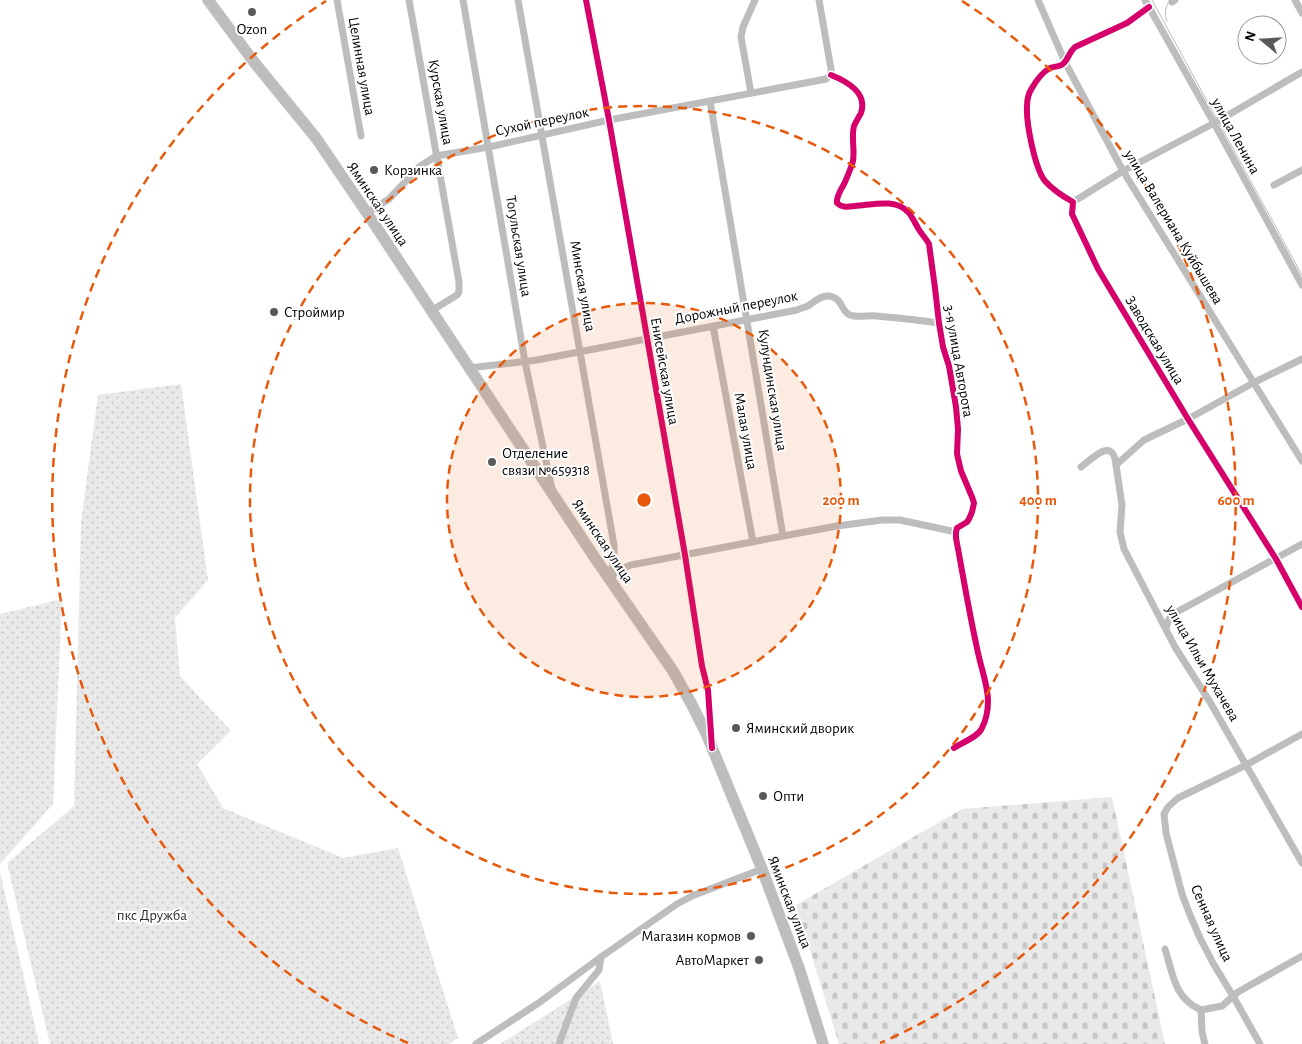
<svg xmlns="http://www.w3.org/2000/svg" width="1302" height="1044" viewBox="0 0 1302 1044" font-family="'Alegreya Sans',sans-serif">
<style>
.cemetery{fill:url(#cemetery-stones)}
.garden{fill:url(#garden-dots)}
.lines{fill:none;stroke-linecap:round;stroke-linejoin:round}
.primary-casing{stroke:#dbdbdb;stroke-width:12}
.street{stroke:#bdbdbd;stroke-width:7}
.primary{stroke:#bdbdbd;stroke-width:11}
.tram{stroke:#bdbdbd;stroke-width:1}
.cycleway-casing{stroke:#fff;stroke-width:9}
.cycleway{stroke:#d6006c;stroke-width:6}
.ring{fill:none;stroke:#e8590c;stroke-width:2.5;stroke-dasharray:9 6}
.poi-dot{fill:#595959;stroke:#fff;stroke-width:2}
.labels{text-anchor:middle;stroke-width:4;stroke-linejoin:round;paint-order:stroke}
.poi-label{font-size:15px;fill:#000;stroke:#fff;text-anchor:start}
.street-label{font-size:15px;fill:#000;stroke:#fff}
.park-label{font-size:15px;fill:#2e2e2e;stroke:#fff}
.centre{fill:#e8590c;stroke:#fff;stroke-width:2.5}
.ring-label{font-size:15px;text-anchor:middle;font-weight:bold;fill:#e8590c;stroke:#fff;stroke-width:4;stroke-linejoin:round;paint-order:stroke}
</style>
<defs>
<pattern id="cemetery-stones" width="16" height="16" patternUnits="userSpaceOnUse" patternTransform="scale(1.25)"><rect width="16" height="16" fill="#e9e9e9"/><path d="M2 7V4a2 2 0 0 1 4 0v3zM10 15v-3a2 2 0 0 1 4 0v3z" fill="#c6c6c6"/></pattern>
<pattern id="garden-dots" width="8" height="8" patternUnits="userSpaceOnUse" patternTransform="scale(1.25)"><rect width="8" height="8" fill="#e9e9e9"/><path d="M2 2h.1M6 6h.1" fill="none" stroke="#c6c6c6" stroke-width="1.8" stroke-linecap="round"/></pattern>
</defs>
<rect width="100%" height="100%" fill="#fff"/>
<path class="cemetery" d="M1112,797L1165,1044H839L796,905L962,809Z"/>
<g class="garden">
<path d="M181,384L208,580L175,618L180,676L231,731L197,764L223,808L343,858L398,848L458,1038L449,1044H50L7,863L74,806L81,522L98,395Z"/>
<path d="M62,599L53,804L0,864V614Z"/>
<path d="M0,872L39,1044H0Z"/>
<path d="M600,981L613,1044H500Z"/>
</g>
<g class="lines">
<g class="primary-casing">
<path id="primary" d="M208,0L254,62L316,138L367,213L595,558L673,671L692,705L706,733L762,869L799,968L823,1044"/>
</g>
<g class="street">
<path d="M337,0L361,136"/>
<path d="M409,0L459,282V292L457,295L431,311"/>
<path d="M463,0L525,362L552,489"/>
<path d="M518,0L614,545V560L609,578"/>
<path d="M586,0L609,120L685,555L702,666L708,690L711,739"/>
<path d="M819,0L831,69V75"/>
<path d="M1038,0L1065,62L1123,171L1302,461"/>
<path d="M1145,0L1214,123L1302,285"/>
<path d="M1295,0L1302,13"/>
<path d="M1172,2L1175,0"/>
<path d="M1149,7L1127,23L1075,47C1069,52 1069,58 1064,63C1061,67 1055,66 1050,68C1043,72 1036,81 1032,88C1028,94 1027,100 1027,106C1026,123 1035,169 1045,181C1052,189 1064,197 1073,202L1072,214L1098,269L1188,419L1276,559L1302,607"/>
<path d="M831,75C846,81 868,92 861,113C859,117 856,121 854,126C851,137 855,149 853,161C851,168 848,175 845,182C842,189 836,195 837,203C842,208 848,207 855,206C872,205 895,198 908,212C912,216 915,223 918,228C921,234 926,238 929,244L935,288L939,323L943,347L949,366L956,407L958,429L957,454L961,471L972,497L974,503L972,512L969,519L967,522L957,528L956,532V538C963,575 969,612 977,648C980,665 988,685 988,701C988,710 986,720 982,728C978,737 963,742 954,748"/>
<path d="M751,93L741,37L743,27L755,0"/>
<path d="M710,101L783,536"/>
<path d="M1274,185L1302,170"/>
<path d="M1073,202L1123,171L1218,121L1302,72"/>
<path d="M367,213L389,199L419,167L436,156L489,147L609,120L826,79L831,75"/>
<path d="M713,326L753,542"/>
<path d="M469,368L537,360L797,310C801,308 805,307 808,306C814,302 821,295 829,296C843,298 841,312 850,315C858,318 869,315 877,316C898,318 918,320 939,323"/>
<path d="M1116,465L1122,505L1120,532L1124,549L1175,647L1210,702L1302,863"/>
<path d="M1081,467C1093,458 1113,436 1116,465L1144,440L1188,419L1253,383L1302,359"/>
<path d="M609,578L620,569L631,565L783,536L837,526L882,520H900L956,532"/>
<path d="M1166,628L1169,619L1175,613L1302,544"/>
<path d="M1165,949C1173,974 1174,998 1201,1010L1202,1032L1205,1044"/>
<path d="M1201,1010L1222,1006L1238,992L1302,956"/>
<path d="M476,1044L540,1002L601,957L677,904L692,896L762,869"/>
<path d="M559,1044L576,998L599,970L601,957"/>
<path d="M1260,1044L1233,996L1213,963L1200,938L1190,915L1182,894L1166,833L1164,814L1168,807L1178,798L1246,765L1302,734"/>
</g>
<use href="#primary" class="primary"/>
<g class="tram">
<path d="M1152,0L1302,275"/>
<path d="M1167,21C1164,13 1165,7 1170,0"/>
</g>
<g class="cycleway-casing">
<g id="cycleway">
<path d="M586,0L609,120L685,555L702,666L708,690L712,748"/>
<path d="M1149,7L1127,23L1075,47C1069,52 1069,58 1064,63C1061,67 1055,66 1050,68C1043,72 1036,81 1032,88C1028,94 1027,100 1027,106C1026,123 1035,169 1045,181C1052,189 1064,197 1073,202L1072,214L1098,269L1188,419L1276,559L1302,607"/>
<path d="M831,75C846,81 868,92 861,113C859,117 856,121 854,126C851,137 855,149 853,161C851,168 848,175 845,182C842,189 836,195 837,203C842,208 848,207 855,206C872,205 895,198 908,212C912,216 915,223 918,228C921,234 926,238 929,244L935,288L939,323L943,347L949,366L956,407L958,429L957,454L961,471L972,497L974,503L972,512L969,519L967,522L957,528L956,532V538C963,575 969,612 977,648C980,665 988,685 988,701C988,710 986,720 982,728C978,737 963,742 954,748"/>
</g>
</g>
<use href="#cycleway" class="cycleway"/>
</g>
<circle cx="644" cy="500" r="197" fill="#e8590c" fill-opacity=".12"/>
<g class="ring">
<circle cx="644" cy="500" r="197"/>
<circle cx="644" cy="500" r="394"/>
<path d="M408 1043A592 592 0 0 1 326 1M962 1A592 592 0 0 1 880 1043"/>
</g>
<g class="poi-dot">
<circle cx="252" cy="12" r="5"/>
<circle cx="374" cy="170" r="5"/>
<circle cx="274" cy="312" r="5"/>
<circle cx="492" cy="462" r="5"/>
<circle cx="736" cy="728" r="5"/>
<circle cx="763" cy="796" r="5"/>
<circle cx="751" cy="936" r="5"/>
<circle cx="759" cy="960" r="5"/>
</g>
<g class="labels">
<g class="poi-label">
<text x="252" y="34" text-anchor="middle">Ozon</text>
<text x="384" y="175">Корзинка</text>
<text x="284" y="317">Строймир</text>
<text x="502" y="458">Отделение<tspan x="502" dy="17">связи №659318</tspan></text>
<text x="746" y="733">Яминский дворик</text>
<text x="773" y="801">Опти</text>
<text x="741" y="941" text-anchor="end">Магазин кормов</text>
<text x="749" y="965" text-anchor="end">АвтоМаркет</text>
</g>
<g class="street-label">
<text transform="translate(362 66) rotate(80)" y="5">Целинная улица</text>
<text transform="translate(441 102) rotate(80)" y="5">Курская улица</text>
<text transform="translate(542 121) rotate(-12)" y="5">Сухой переулок</text>
<text transform="translate(1236 136) rotate(61)" y="5">улица Ленина</text>
<text transform="translate(378 204) rotate(56)" y="5">Яминская улица</text>
<text transform="translate(1174 227) rotate(59)" y="5">улица Валериана Куйбышева</text>
<text transform="translate(519 246) rotate(81)" y="5">Тогульская улица</text>
<text transform="translate(583 286) rotate(80)" y="5">Минская улица</text>
<text transform="translate(736 307) rotate(-11)" y="5">Дорожный переулок</text>
<text transform="translate(1155 340) rotate(59)" y="5">Заводская улица</text>
<text transform="translate(959 361) rotate(80)" y="5">3-я улица Авторота</text>
<text transform="translate(665 371) rotate(80)" y="5">Енисейская улица</text>
<text transform="translate(773 390) rotate(81)" y="5">Кулундинская улица</text>
<text transform="translate(746 431) rotate(80)" y="5">Малая улица</text>
<text transform="translate(603 541) rotate(56)" y="5">Яминская улица</text>
<text transform="translate(1203 663) rotate(60)" y="5">улица Ильи Мухачева</text>
<text transform="translate(790 902) rotate(69)" y="5">Яминская улица</text>
<text transform="translate(1212 923) rotate(66)" y="5">Сенная улица</text>
</g>
<g class="park-label">
<text x="152" y="920">пкс Дружба</text>
</g>
</g>
<circle cx="644" cy="500" r="8" class="centre"/>
<g class="ring-label">
<text x="841" y="505">200 m</text>
<text x="1038" y="505">400 m</text>
<text x="1236" y="505">600 m</text>
</g>
<g transform="translate(1262 40) rotate(288)"><circle r="24" fill="#ffffff" stroke="#999999"/>
<path d="M0-4L9 19L0 12L-9 19Z" fill="#595959"/>
<text y="-8" font-size="14" font-weight="bold" text-anchor="middle" fill="#000000">N</text>
</g>
</svg>
